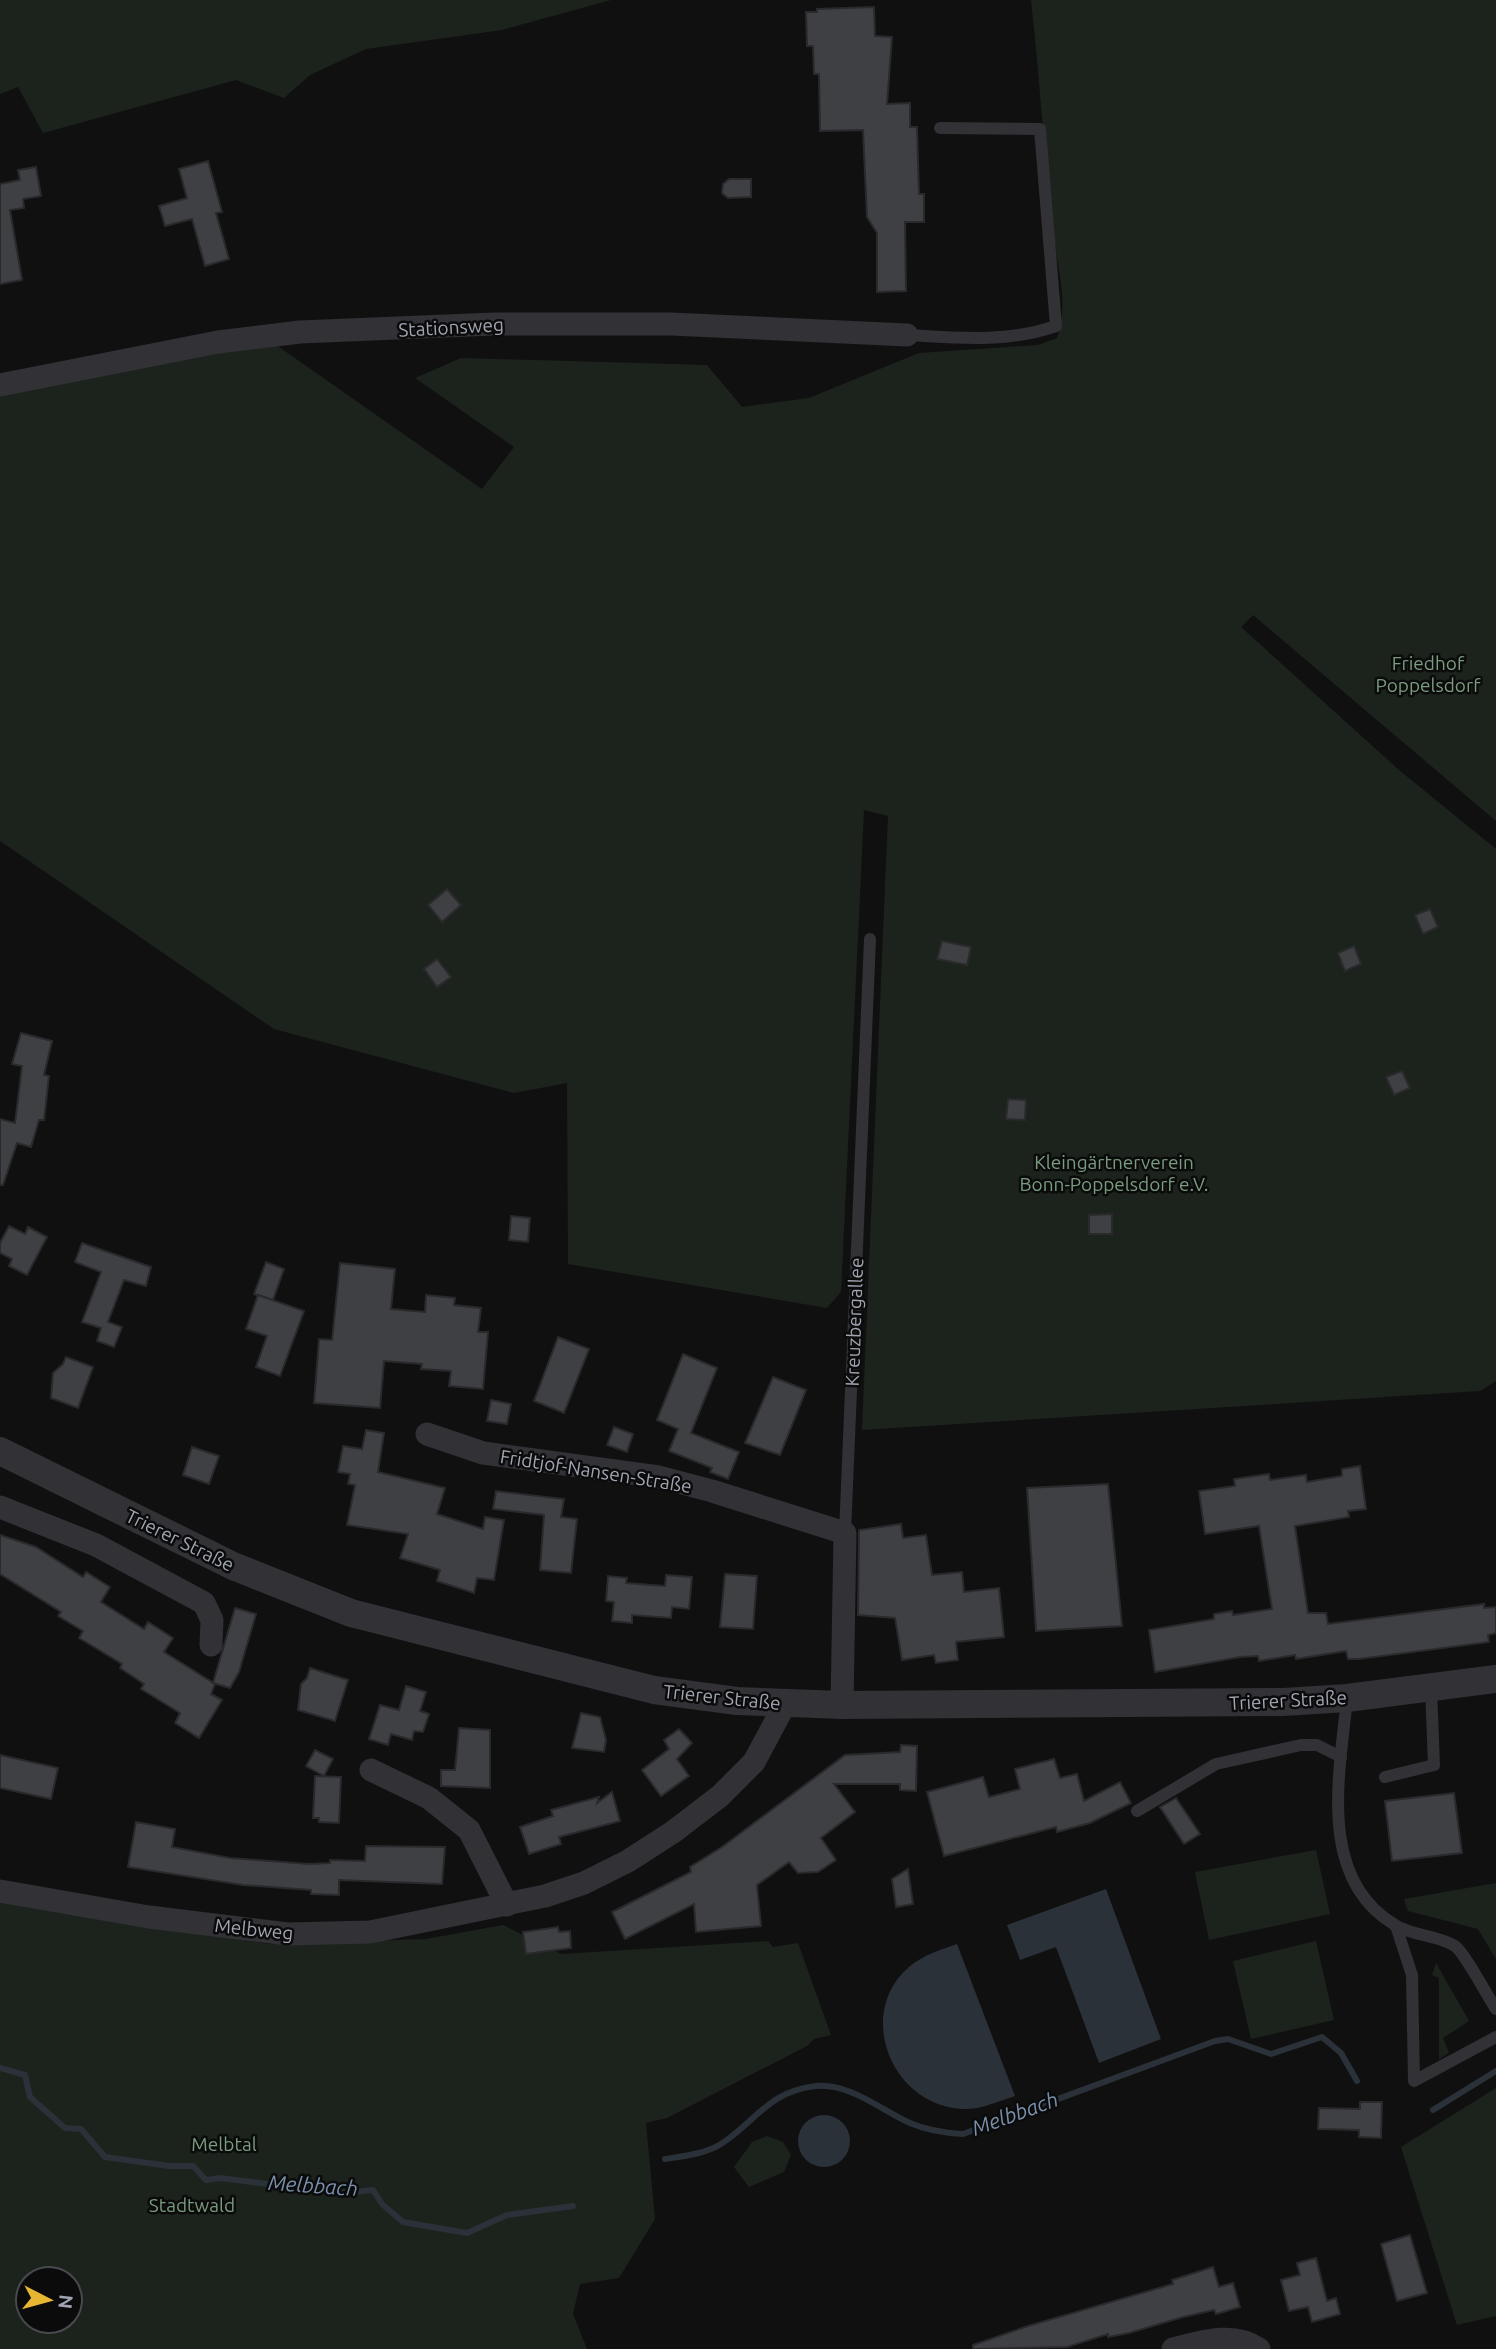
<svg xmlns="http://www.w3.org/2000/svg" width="1496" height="2349" viewBox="0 0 1496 2349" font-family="Ubuntu,sans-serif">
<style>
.green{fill:#1c231d;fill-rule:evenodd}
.water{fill:#2a3138}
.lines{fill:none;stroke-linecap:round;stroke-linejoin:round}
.stream{stroke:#2a3138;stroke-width:6}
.building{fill:#3f4044;stroke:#2a2a2d;stroke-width:2}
.service{stroke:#313136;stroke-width:12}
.minor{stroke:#313136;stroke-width:23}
.tertiary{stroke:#313136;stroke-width:28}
.labels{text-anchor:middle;stroke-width:5;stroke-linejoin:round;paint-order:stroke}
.street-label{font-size:19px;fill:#a1a5b1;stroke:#0b0b0c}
.park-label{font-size:19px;fill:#799b7e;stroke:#0b0b0c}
.water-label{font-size:21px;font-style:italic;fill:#7990ab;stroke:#0b0b0c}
</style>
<rect width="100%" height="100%" fill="#101011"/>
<g class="green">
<path d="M0,0H611L502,30L366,49L310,75L284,98L236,80L43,133L18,87L0,94Z"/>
<path d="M1031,0H1496V821L1253,615L1241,627L1399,770L1496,849V1381L1480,1391L862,1430L888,816L864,810L841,1292L827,1308L568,1264L567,1083L514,1093L274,1029L0,841V396L272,342L482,489L514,447L415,378L461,358L707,365L742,407L809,398L919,353L1038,345L1057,338C1069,303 1058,272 1054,237C1044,158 1040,79 1031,0Z"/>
<path d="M1316,1850L1330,1914L1209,1940L1195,1872Z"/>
<path d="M1496,1883V1959L1478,1929L1408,1911L1404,1899Z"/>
<path d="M0,1901L269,1944L426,1939L503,1925L561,1954L768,1941L773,1947L798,1943L831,2035L814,2039L807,2046L667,2118L646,2123L655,2219L619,2278L580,2284L573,2314L587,2349H0ZM28,2279H70V2321H28Z"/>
<path d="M1316,1941L1334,2020L1251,2039L1233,1961Z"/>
<path d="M1436,1963L1469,2021L1443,2038L1449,2053L1439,2059V1978L1432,1975Z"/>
<path d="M1496,2088V2316L1457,2325L1401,2147Z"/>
<path d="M767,2136L783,2142L791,2155L784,2172L749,2187L734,2167L752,2142Z"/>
</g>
<g class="water">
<path d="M1106,1889L1161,2039L1099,2063L1056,1947L1020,1960L1007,1925Z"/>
<path d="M957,1944L1015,2096C999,2101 980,2110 963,2109C891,2106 855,2013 909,1967C923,1955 940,1950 957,1944Z"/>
<circle cx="824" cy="2141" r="26"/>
</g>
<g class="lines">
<g class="stream">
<path d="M0,2068L25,2075L30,2097L65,2128L81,2129L105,2157L169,2166H193L206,2180L220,2178L341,2193L373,2190L382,2204L403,2222L467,2233L507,2215L573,2206"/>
<path d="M1433,2110L1496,2071"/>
<path d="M665,2159C684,2156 705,2154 721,2144C756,2121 769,2091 816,2086C850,2083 881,2110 910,2123C926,2130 945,2133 963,2134L1215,2041L1228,2039L1271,2054L1322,2037L1341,2053L1357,2081"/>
</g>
</g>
<g class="building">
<path d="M874,7L875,36L892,37L887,104L910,103V127H917L919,194H924V222H905L906,291L877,292V233L867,217L863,130L820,131L819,74H814L813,46H807L806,12H817V9Z"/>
<path d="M208,161L222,212L216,213L229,259L205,266L192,219L165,226L159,206L187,198L179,169Z"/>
<path d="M36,167L41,196L23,199L24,208L10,210L22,280L0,284V184L20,180L18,170Z"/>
<path d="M729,179H751V197L728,198L722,193L723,184Z"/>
<path d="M447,889L461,905L442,922L428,905Z"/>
<path d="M1430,909L1438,927L1423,934L1415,915Z"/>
<path d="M942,941L971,947L967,965L937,959Z"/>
<path d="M1354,946L1361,964L1345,971L1338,953Z"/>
<path d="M437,959L451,977L437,987L424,969Z"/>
<path d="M21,1033L52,1041L44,1075L49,1076L44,1120H39L31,1147L17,1143L3,1185H0V1119L15,1123L22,1066L12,1064Z"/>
<path d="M1402,1071L1410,1088L1394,1095L1386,1077Z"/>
<path d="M1008,1099L1026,1100L1025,1120L1006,1119Z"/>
<path d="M1112,1214V1234H1089V1215Z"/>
<path d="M511,1216L530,1218L528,1242L509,1240Z"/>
<path d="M9,1226L25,1234L28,1227L47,1237L27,1275L9,1266L12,1259L0,1253V1243Z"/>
<path d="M82,1243L151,1267L146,1286L124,1280L108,1322L122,1327L114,1347L97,1341L101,1328L82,1322L101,1272L75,1262Z"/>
<path d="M266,1262L284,1269L273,1300L254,1294Z"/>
<path d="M340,1263L395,1269L391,1309L425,1312L426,1295L455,1298L454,1305L481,1308L478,1332H488L483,1389L449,1386L451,1371L421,1369L422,1364L384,1361L380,1408L314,1403L319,1339L332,1340Z"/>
<path d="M258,1295L304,1311L280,1376L256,1367L267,1336L246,1329Z"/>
<path d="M558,1337L589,1349L564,1413L534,1401Z"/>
<path d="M683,1354L717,1368L691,1433L739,1452L728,1479L710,1472L712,1468L669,1451L678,1429L657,1420Z"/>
<path d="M66,1357L93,1367L78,1408L51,1398L53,1373L63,1364Z"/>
<path d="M773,1377L806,1390L780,1455L745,1443Z"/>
<path d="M491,1400L511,1404L507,1424L487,1421Z"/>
<path d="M614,1427L633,1434L627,1452L607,1445Z"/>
<path d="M366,1430L384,1433L378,1472L445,1488L437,1514L483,1529L485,1517L504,1520L494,1580L477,1578L474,1593L437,1581L440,1570L400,1558L408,1534L347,1525L355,1485L348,1484L350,1474L338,1472L343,1446L362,1449Z"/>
<path d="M192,1447L219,1456L209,1484L183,1475Z"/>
<path d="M1360,1466L1366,1509L1348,1511L1349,1517L1295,1526L1308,1613H1326L1328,1624L1484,1604V1608L1496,1607V1633L1488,1635L1489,1642L1359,1659H1348L1346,1651L1296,1659L1295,1655L1259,1661L1258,1656L1240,1657L1155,1672L1149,1630L1214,1619V1614L1232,1611L1233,1615L1272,1609L1259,1526L1205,1534L1199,1491L1235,1486L1234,1479L1269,1474L1270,1480L1306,1475L1307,1482L1324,1479L1342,1476V1469Z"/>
<path d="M1108,1484L1122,1626L1036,1631L1027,1488Z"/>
<path d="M496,1491L564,1499L561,1517L577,1519L571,1573L540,1570L544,1515L493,1509Z"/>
<path d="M901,1524L903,1538L926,1535L932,1575L962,1572L964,1592L999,1588L1004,1637L956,1642L958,1660L936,1663L934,1655L902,1660L895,1618L858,1615L859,1530Z"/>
<path d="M0,1535L36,1547L83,1577L86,1572L110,1587L101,1602L144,1629L148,1622L173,1638L164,1652L215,1684L211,1694L222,1700L199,1738L175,1723L180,1713L141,1689L144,1684L120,1668L122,1664L79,1638L83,1631L58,1616L61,1612L0,1574Z"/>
<path d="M725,1574L757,1576L753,1629L720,1627Z"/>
<path d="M666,1575L692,1577L689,1609L672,1607L671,1618L632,1615V1623L612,1621L614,1602L606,1601L608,1576L627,1578L626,1583L665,1586Z"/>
<path d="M235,1608L256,1614L239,1672L230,1688L213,1683Z"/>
<path d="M310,1668L348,1680L335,1721L298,1710L301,1684L307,1678Z"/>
<path d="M406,1686L426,1692L420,1711L429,1714L423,1732L414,1731L412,1740L391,1734L388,1745L369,1739L380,1705L399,1710Z"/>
<path d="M581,1713L600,1717L606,1740L604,1752L572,1748Z"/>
<path d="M459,1728L490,1730V1788L441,1786V1770H455Z"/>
<path d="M679,1729L692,1743L677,1759L689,1776L661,1796L642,1770L669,1749L664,1740Z"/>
<path d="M901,1745L917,1746L916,1791L900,1790V1784H834L855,1812L821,1838L836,1860L818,1872L798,1873L789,1862L757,1885L761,1926L696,1932L694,1904L625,1939L612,1912L691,1872L690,1867L722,1847L845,1755L900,1752Z"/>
<path d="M315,1750L333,1759L324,1776L306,1766Z"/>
<path d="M0,1755L58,1768L51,1799L0,1788Z"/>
<path d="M1054,1759L1060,1778L1077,1774L1084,1801L1120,1782L1131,1803L1090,1823L1057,1832L1056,1827L944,1856L927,1792L983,1777L989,1797L1020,1789L1015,1769Z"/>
<path d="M315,1776L341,1777L339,1823L319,1822V1818H313Z"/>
<path d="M612,1792L620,1821L559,1837L561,1844L529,1854L520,1827L553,1816L551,1810L599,1797L597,1803Z"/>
<path d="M1454,1793L1462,1853L1392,1861L1385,1801Z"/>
<path d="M1176,1798L1200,1834L1184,1844L1160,1807Z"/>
<path d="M136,1822L175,1829L172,1847L230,1858L309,1864L330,1863V1860L365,1861L366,1846L445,1847L442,1884L339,1880V1895L311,1894V1890L243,1885L128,1867Z"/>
<path d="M908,1869L913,1904L896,1907L892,1879Z"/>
<path d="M558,1927L559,1932L570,1931L571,1948L526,1954L523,1932Z"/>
<path d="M1360,2102H1382L1381,2138L1359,2137V2130L1318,2129L1319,2108L1360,2109Z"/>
<path d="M1410,2235L1427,2293L1397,2301L1381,2244Z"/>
<path d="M1316,2258L1327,2301L1336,2298L1340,2314L1312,2322L1308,2307L1289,2311L1281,2280L1300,2275L1297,2263Z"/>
<path d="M1213,2267L1219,2287L1233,2283L1240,2307L1216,2314L1214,2310L1183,2317L1129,2333L1108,2337V2334L1067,2347L973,2349V2345L1028,2326L1173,2284L1172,2280Z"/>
</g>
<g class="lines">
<g class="service">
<path d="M907,335C958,338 1007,343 1056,326L1040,129L940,128"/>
<path d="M845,1533L870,939"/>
<path d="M1347,1698C1340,1772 1316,1878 1395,1925C1412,1936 1438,1935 1455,1946C1464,1952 1488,1997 1496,2009"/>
<path d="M1385,1777L1434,1765L1431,1688"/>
<path d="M1137,1811L1216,1764L1301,1745H1317L1341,1757"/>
<path d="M1396,1926L1412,1975L1414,2081L1496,2037"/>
</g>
<g class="minor">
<path d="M0,385L218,342L300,332L494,324H671L907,335"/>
<path d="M427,1434L483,1453L659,1477L712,1491L845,1533L842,1705"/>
<path d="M0,1507L96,1545L204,1603L212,1620L211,1645"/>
<path d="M371,1770L429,1798L469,1830L507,1905"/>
<path d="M0,1891L149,1917L288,1934L370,1932L545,1896L584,1883L628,1861L673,1832L720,1796L754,1762L785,1704"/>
<path d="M1173,2349C1201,2342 1233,2331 1259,2349"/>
</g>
<path class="tertiary" d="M0,1451L233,1566L351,1613L654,1690L737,1701L842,1705L1283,1702L1347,1698L1496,1679"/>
</g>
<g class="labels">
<g class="street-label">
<text transform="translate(451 327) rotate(-3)" y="7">Stationsweg</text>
<text transform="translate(854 1322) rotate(-88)" y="7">Kreuzbergallee</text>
<text transform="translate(596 1471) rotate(9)" y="7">Fridtjof-Nansen-Straße</text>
<text transform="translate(180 1540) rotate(26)" y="7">Trierer Straße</text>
<text transform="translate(722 1697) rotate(6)" y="7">Trierer Straße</text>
<text transform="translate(1288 1700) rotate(-3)" y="7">Trierer Straße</text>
<text transform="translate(254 1929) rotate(6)" y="7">Melbweg</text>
</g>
<g class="park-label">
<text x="1428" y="670">Friedhof<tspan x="1428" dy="22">Poppelsdorf</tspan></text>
<text x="1114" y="1169">Kleingärtnerverein<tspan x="1114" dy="22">Bonn-Poppelsdorf e.V.</tspan></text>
<text x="224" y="2151">Melbtal</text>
<text x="192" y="2212">Stadtwald</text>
</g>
<g class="water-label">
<text transform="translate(1015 2114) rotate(-20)" y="7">Melbbach</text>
<text transform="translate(313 2186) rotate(4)" y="7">Melbbach</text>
</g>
</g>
<g transform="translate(49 2300) rotate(96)"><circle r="33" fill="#0b0b0c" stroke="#47494e" stroke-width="2"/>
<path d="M0-5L12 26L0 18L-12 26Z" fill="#e7b731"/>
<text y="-10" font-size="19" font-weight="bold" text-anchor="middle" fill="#a1a5b1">N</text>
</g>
</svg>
